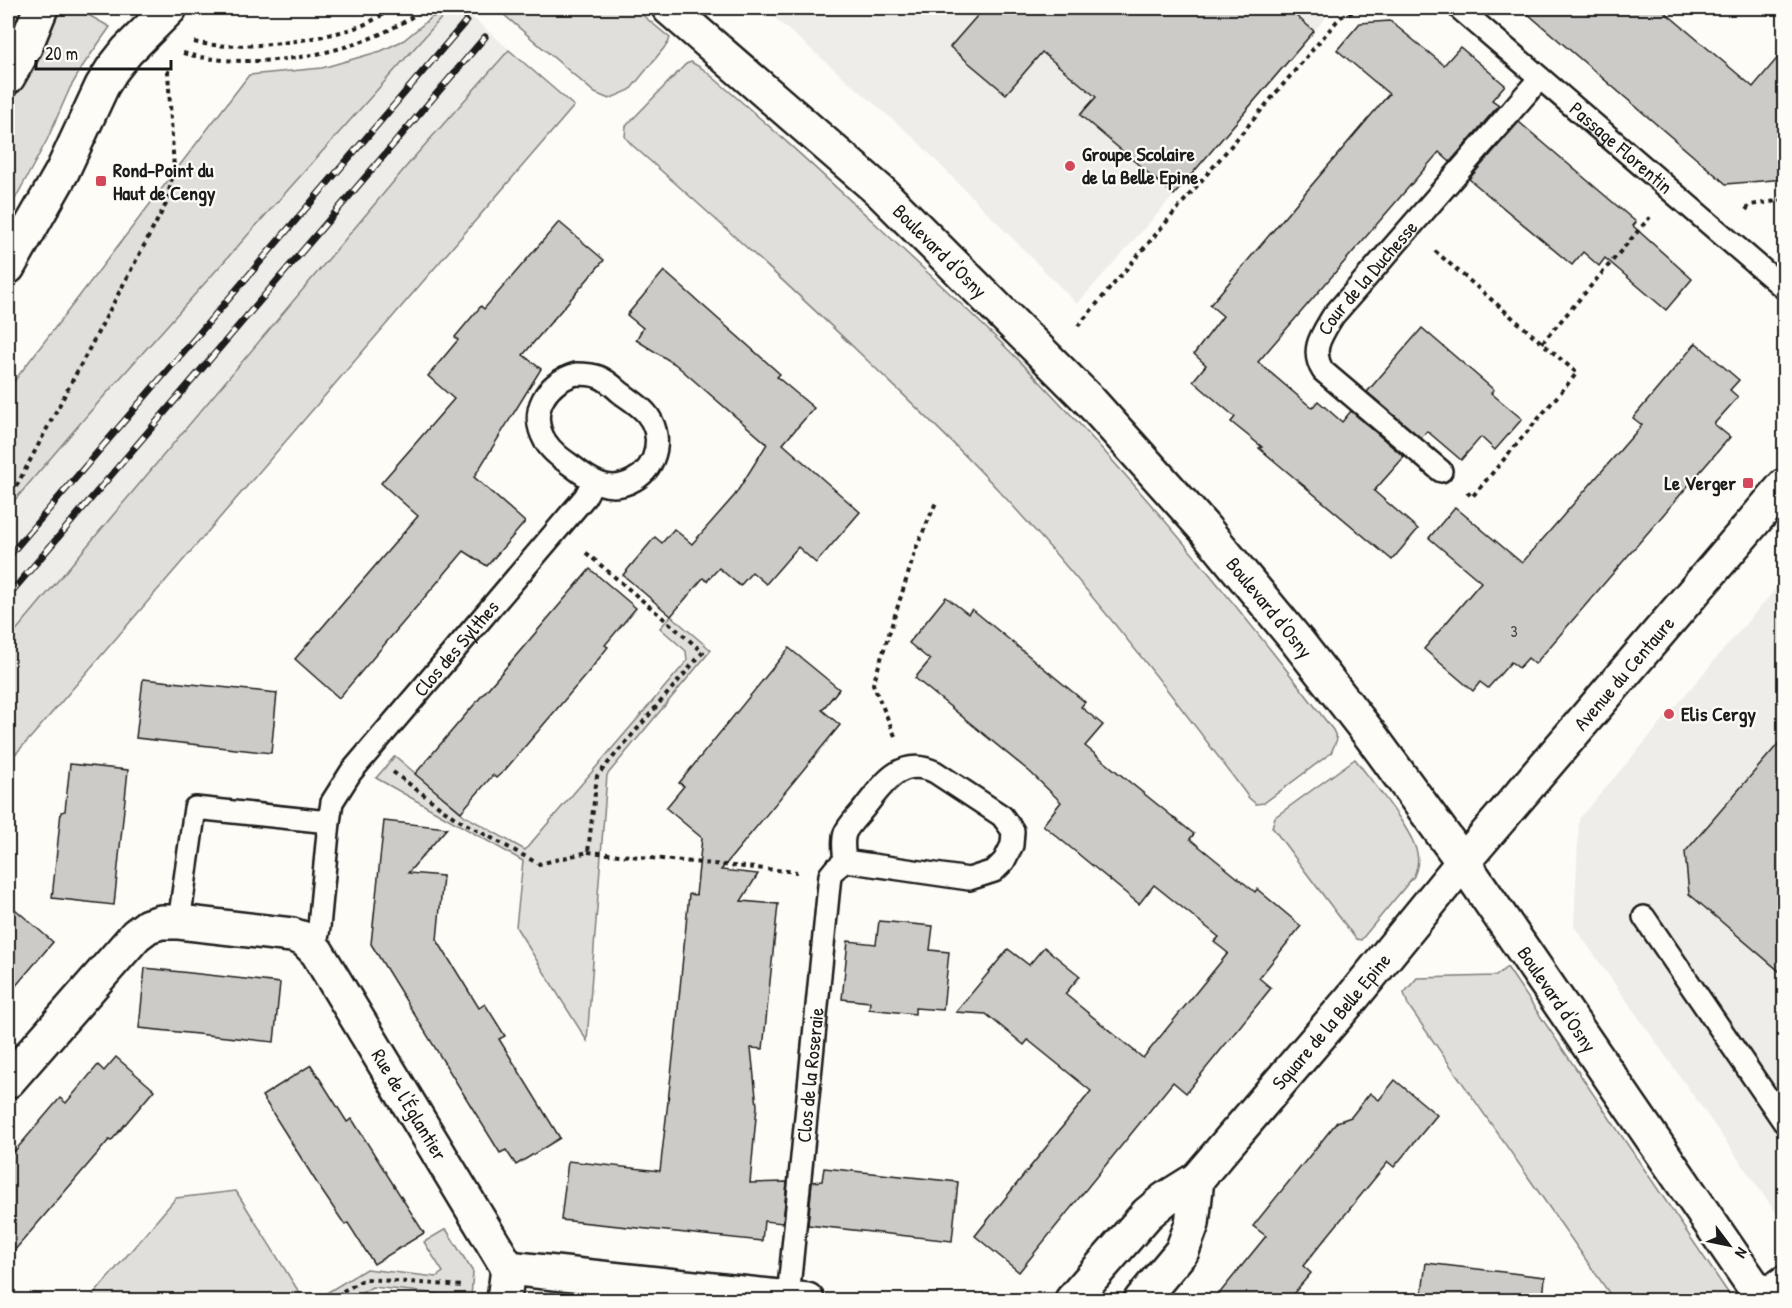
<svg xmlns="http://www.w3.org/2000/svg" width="1792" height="1308" viewBox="0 0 1792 1308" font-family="'Patrick Hand',sans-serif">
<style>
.built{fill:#eeede9}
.green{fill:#e0dfdb;stroke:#7e7e7c;stroke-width:1.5}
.building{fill:#cccbc8;stroke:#1c1c1c;stroke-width:1.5}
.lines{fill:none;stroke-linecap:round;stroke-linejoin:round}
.lane-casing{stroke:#1c1c1c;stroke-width:26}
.street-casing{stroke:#1c1c1c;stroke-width:38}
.secondary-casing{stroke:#1c1c1c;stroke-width:38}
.path{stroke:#1c1c1c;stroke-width:4;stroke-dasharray:4.5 4.5;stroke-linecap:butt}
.lane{stroke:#fdfcf7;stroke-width:21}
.street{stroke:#fdfcf7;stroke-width:33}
.secondary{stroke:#fdfcf7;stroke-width:33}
.rail-casing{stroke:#1c1c1c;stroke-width:7}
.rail{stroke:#fdfcf7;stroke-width:4.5;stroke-dasharray:14;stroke-linecap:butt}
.poi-dot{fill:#d1495b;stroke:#fdfcf7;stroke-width:2}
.labels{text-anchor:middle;stroke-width:4.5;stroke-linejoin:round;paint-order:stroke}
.number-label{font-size:16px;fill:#484847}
.street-label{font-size:20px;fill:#1c1c1c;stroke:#fdfcf7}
.poi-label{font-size:20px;font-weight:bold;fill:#1c1c1c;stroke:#fdfcf7;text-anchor:start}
</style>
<rect width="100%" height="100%" fill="#fdfcf7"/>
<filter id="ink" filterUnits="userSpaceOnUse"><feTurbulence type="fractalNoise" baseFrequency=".0167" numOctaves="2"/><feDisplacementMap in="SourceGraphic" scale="12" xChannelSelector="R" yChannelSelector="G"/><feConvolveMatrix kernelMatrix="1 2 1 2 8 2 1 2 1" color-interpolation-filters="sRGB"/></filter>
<g filter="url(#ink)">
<g class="built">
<path d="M763,8H1334L1174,195L1077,304L913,137Z"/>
<path d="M465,11L574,106L32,736L8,762V389L249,75L322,68L381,51L404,40L432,17Z"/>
<path d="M1784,579V1224L1574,926L1579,819Z"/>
</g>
<g class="green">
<path d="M58,8H76L110,27L84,64L70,88L47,140L8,212V109L35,61Z"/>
<path d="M496,8H634L670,38L668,43L630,90L609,99L595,93Z"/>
<path d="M444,15L89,413L8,508V389L249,75L322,68L381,51L404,40L432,17Z"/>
<path d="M509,50L574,106L32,736L8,762V640L416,155Z"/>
<path d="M691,62L703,69C764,120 822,174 880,228C935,280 991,330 1043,385C1146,493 1242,611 1333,730L1337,739L1331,753L1264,803L1256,804L1249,798C1171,692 1090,589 1001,493C959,447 914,405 869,362C792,288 713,216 632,145L625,137L626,126L686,64Z"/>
<path d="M671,616L711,650L607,775L587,1041L516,927L523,861L376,778L395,756L465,816L525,850L687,661L686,651L660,628Z"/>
<path d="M1355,759C1372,782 1411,827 1417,853C1419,862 1417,868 1414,876L1361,940L1356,939L1272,827L1275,817Z"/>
<path d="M1507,967L1733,1300H1614L1408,1005L1404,993L1417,978L1496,976Z"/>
<path d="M236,1191L304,1300H89L176,1198Z"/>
<path d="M446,1229L473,1272L471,1297L372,1287L350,1300H315L366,1269L436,1277L443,1272L424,1242Z"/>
</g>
<g class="building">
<path d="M984,8H1287L1314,31L1174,195L1080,115L1096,97L1042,52L1006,94L950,47Z"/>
<path d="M1521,8H1660L1753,87L1785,49V179L1726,184Z"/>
<path d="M1390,21L1444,65L1460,47L1505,85L1492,100L1499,105L1450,162L1439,152L1258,362L1312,408L1318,401L1342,422L1351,411L1404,457L1374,491L1418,529L1392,560L1259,448L1262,447L1231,422L1235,417L1193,381L1206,365L1194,354L1223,316L1210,305L1389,94L1337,50L1360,23Z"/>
<path d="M1519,122L1636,222L1633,226L1692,279L1666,310L1605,258L1599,266L1583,252L1572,265L1469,179Z"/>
<path d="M559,222L604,260L523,355L541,369L474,477L525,522L487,566L464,551L339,698L295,659L418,516L381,483L454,399L428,376L458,340L455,337L481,306L484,309Z"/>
<path d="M664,271L780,374L777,377L814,408L783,444L860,512L816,563L798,547L766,584L752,572L740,586L719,568L707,581L703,578L671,616L623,575L655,537L662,543L674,529L692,544L735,495L767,444L675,364L636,340L643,328L627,315Z"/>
<path d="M1422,328L1494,390L1491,393L1522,419L1495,450L1481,437L1461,460L1427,431L1421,438L1367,392Z"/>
<path d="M1696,343L1739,380L1730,390L1738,397L1714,424L1730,437L1535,664L1528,658L1519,668L1511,662L1488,688L1480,682L1473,691L1424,649L1481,582L1429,538L1455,507L1522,563L1642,425L1633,418Z"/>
<path d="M590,569L636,608L605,645L608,647L590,670L505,770L496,778L493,775L461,812L415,774Z"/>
<path d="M946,597L968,614L972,609L1085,702L1081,707L1103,725L1085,746L1194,834L1190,839L1255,892L1257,889L1301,926L1259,978L1271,988L1186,1093L1173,1082L1019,1272L975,1236L1091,1091L1028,1040L1024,1045L986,1014L956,1012L1008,949L1029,965L1044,947L1080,976L1065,994L1143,1058L1228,953L1214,942L1219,937L1154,885L1139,904L1043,825L1061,802L1030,772L915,678L930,660L909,643Z"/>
<path d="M789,648L839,689L822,710L840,725L721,870L758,874L741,901L778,904L763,1049L751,1048L757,1106L750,1183L787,1182L783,1223L764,1221L762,1241L561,1220L568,1161L660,1171L675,1040L689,894L696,895L702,838L666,808L684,786L679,783Z"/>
<path d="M143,679L277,693L271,753L136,738Z"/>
<path d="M1785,736V976L1689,894L1685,852Z"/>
<path d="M70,764L128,770L114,905L52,898L61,812L65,811Z"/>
<path d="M384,821L447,828L408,873L443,876L437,940L479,1008L485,1004L505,1036L499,1039L560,1138L516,1165L506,1150L500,1153L371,944Z"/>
<path d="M8,903L53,942L8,995Z"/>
<path d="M879,921L933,926L930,950L949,952L943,1010L915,1008V1014L869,1009L870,1002L842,999L848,941L876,944Z"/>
<path d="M145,968L280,983L274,1042L139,1028Z"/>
<path d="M116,1057L154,1090L111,1141L109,1140L8,1258V1159L60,1098L66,1103L98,1065L104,1071Z"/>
<path d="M311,1065L347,1122L352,1119L424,1233L374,1264L348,1223L345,1225L322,1191L262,1096Z"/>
<path d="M1395,1080L1437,1115L1394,1167L1388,1162L1303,1266L1311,1273L1288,1300H1214L1266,1236L1253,1226L1337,1122L1351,1117L1370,1093L1379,1100Z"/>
<path d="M824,1168L958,1182L952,1241L808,1225L812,1182L822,1181Z"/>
<path d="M1426,1263L1545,1277L1543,1300H1421Z"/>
</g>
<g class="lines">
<g class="lane-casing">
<g id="lane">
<path id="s1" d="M1459,8L1784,288"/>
<path d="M576,374C584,374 592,374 599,377C607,380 614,387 621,393C629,399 639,405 646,413C664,434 658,467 634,480C610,494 591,481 572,466C562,459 552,452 545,441C528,411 546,383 576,374Z"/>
<path id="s2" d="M1441,471L1323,371C1310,350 1321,336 1333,316L1540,78"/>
<path id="s3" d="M329,822L332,802L351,772L585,497L593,482"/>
<path d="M1644,917L1784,1122"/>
<path d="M179,922L195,808L329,822L319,927L318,934L310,944"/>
<path d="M1758,1294L1784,1276"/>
<path id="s4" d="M788,1298L830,875L834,870L845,861C844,852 842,842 845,833C849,824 859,815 865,807C884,783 901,756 935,772L1002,816L1013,831L1012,845L1004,861L994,871L969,879L845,861"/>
</g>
</g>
<g class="street-casing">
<g id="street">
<path id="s5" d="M8,1081L136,935L148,926L161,922H179L292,935L304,939L317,952L508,1268"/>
<path id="s6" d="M1197,1179L1352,998L1463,862L1784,486"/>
<path d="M504,1300L508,1268L807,1300"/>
<path d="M1072,1300L1147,1214L1165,1199L1197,1179L1192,1224L1182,1251L1141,1300"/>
</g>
</g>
<g class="secondary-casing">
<g id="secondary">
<path id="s7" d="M669,8L881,192L1090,401L1204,528L1297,641L1371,736L1463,862L1763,1300"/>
<path d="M8,77L25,47L41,8"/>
<path d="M8,267L62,172L102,86L112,70L127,51L170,8"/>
</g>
</g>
<g class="path">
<path d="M194,42C237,52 315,41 358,27C370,23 383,14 394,8"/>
<path d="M183,53C255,73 365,55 424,8"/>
<path d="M1746,210L1750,205L1784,200"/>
<path d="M1435,251L1542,343"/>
<path d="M1078,326L1337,21L1342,16L1365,8"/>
<path d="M1467,492L1472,497L1577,373L1542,343L1650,217"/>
<path d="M8,502L166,204L174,169L168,72L169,68"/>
<path d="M895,736L873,684L917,546L937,500"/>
<path d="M393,772L455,818L539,864L588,852L597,776L703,652L584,551"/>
<path d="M588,852L797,872"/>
<path d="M170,1300L179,1297L221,1300"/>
<path d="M327,1300L365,1279L464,1286"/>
</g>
<use href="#lane" class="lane"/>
<use href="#street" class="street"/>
<use href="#secondary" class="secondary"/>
<g class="rail-casing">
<g id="rail">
<path d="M8,557L466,21"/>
<path d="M8,596L485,37"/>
</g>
</g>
<use href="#rail" class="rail"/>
</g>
</g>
<g class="poi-dot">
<circle cx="1070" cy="166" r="6"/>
<rect x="95" y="175" width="12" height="12" rx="3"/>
<rect x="1742" y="477" width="12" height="12" rx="3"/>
<circle cx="1669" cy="714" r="6"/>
</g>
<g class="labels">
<g class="number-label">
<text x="1514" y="637">3</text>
</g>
<g class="street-label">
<text dy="7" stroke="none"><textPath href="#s1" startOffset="214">Passage Florentin</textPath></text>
<text dy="7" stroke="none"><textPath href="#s7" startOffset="364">Boulevard d'Osny</textPath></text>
<text dy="7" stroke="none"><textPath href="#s2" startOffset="266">Cour de la Duchesse</textPath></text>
<text dy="7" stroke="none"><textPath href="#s7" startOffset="850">Boulevard d'Osny</textPath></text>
<text dy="7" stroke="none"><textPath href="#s3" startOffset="218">Clos des Sylthes</textPath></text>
<text dy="7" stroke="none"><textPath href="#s6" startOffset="662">Avenue du Centaure</textPath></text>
<text dy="7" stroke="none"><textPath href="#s7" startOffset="1336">Boulevard d'Osny</textPath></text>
<text dy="7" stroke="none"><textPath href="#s6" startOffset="207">Square de la Belle Epine</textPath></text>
<text dy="7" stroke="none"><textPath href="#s4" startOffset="224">Clos de la Roseraie</textPath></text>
<text dy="7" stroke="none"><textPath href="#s5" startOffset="564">Rue de l'Églantier</textPath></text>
</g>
<g class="poi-label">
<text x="1082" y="161">Groupe Scolaire<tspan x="1082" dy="23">de la Belle Epine</tspan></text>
<text x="113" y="177">Rond-Point du<tspan x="113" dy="23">Haut de Cengy</tspan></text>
<text x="1736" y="490" text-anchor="end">Le Verger</text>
<text x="1681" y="721">Elis Cergy</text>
</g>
</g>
<rect width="1792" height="1308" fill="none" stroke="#fdfcf7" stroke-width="30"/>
<rect x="15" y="15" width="1762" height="1278" fill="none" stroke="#1c1c1c" stroke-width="2" filter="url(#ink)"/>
<g transform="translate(1729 1245) rotate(122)" stroke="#fdfcf7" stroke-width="4.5" paint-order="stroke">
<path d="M0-4.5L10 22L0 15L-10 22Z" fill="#1c1c1c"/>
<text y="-9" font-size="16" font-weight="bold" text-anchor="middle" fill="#1c1c1c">N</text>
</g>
<path d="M36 60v9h135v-9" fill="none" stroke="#1c1c1c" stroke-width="3"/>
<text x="45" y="60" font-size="18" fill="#1c1c1c" stroke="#fdfcf7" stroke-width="4.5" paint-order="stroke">20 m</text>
</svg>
